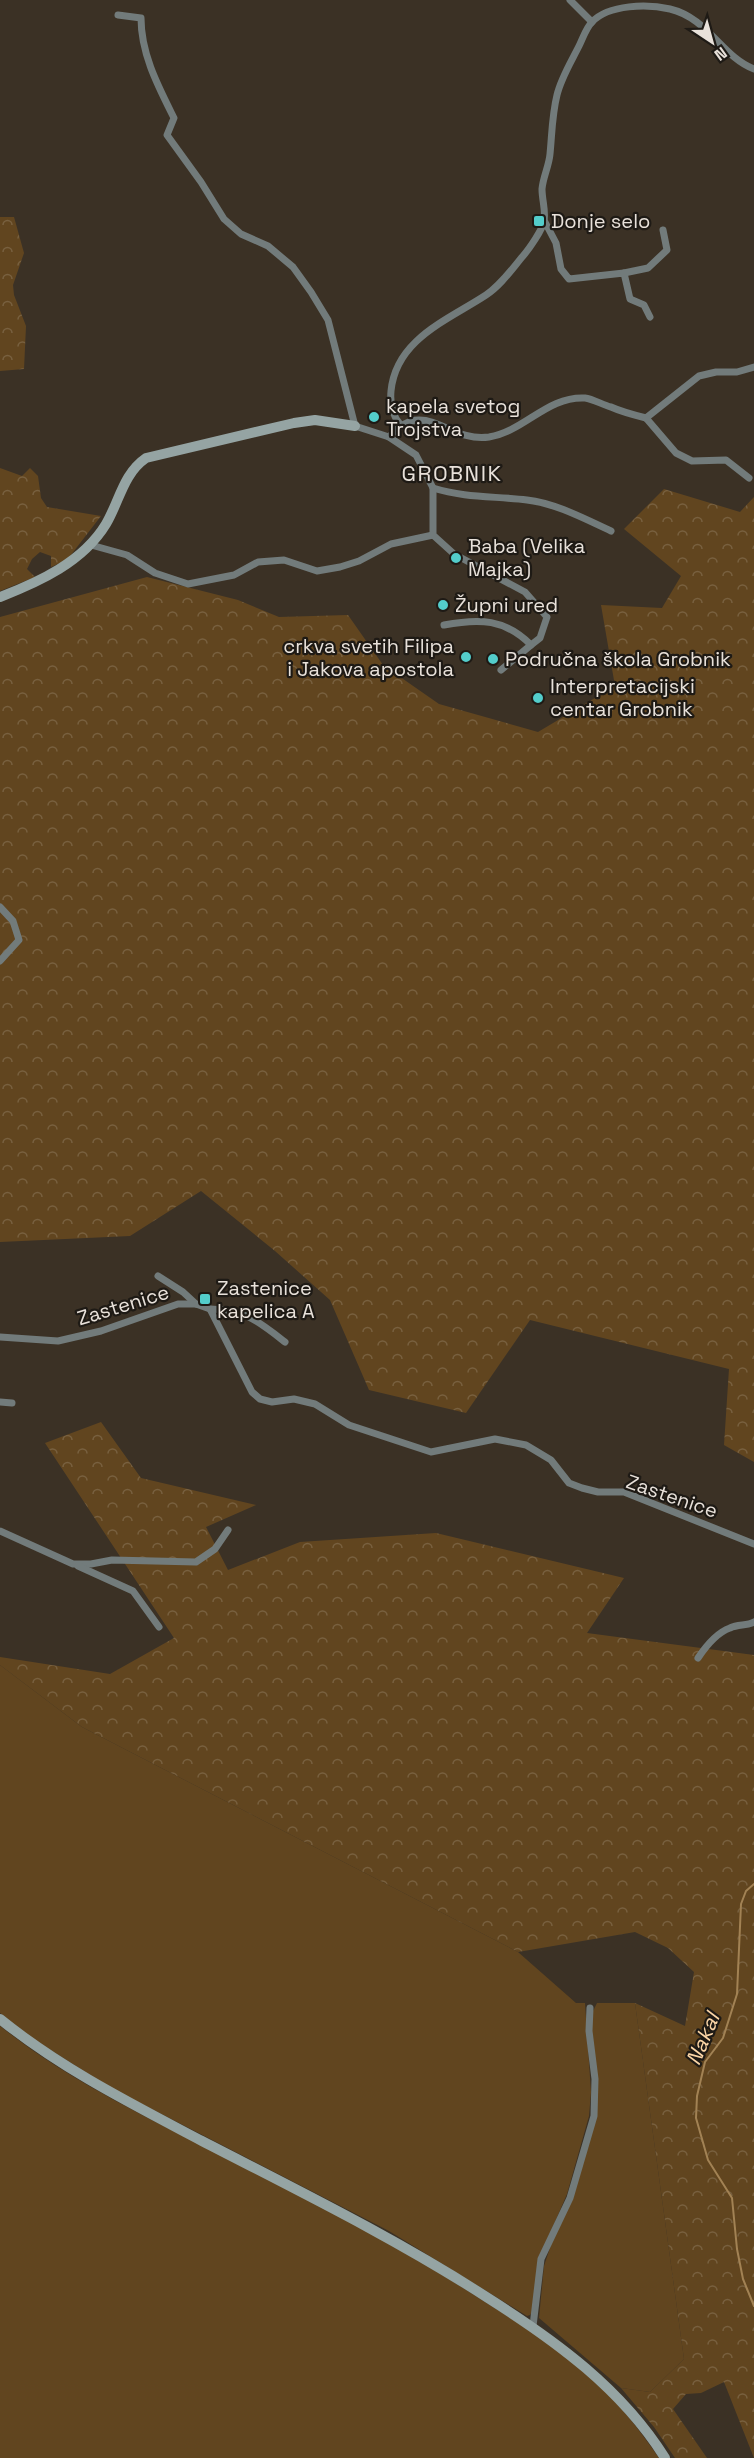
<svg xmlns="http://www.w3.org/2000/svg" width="754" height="2458" viewBox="0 0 754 2458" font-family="'Space Grotesk',sans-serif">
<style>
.grass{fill:#61451f}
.forest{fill:url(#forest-crowns)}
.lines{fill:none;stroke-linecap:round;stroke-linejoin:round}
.stream{stroke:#a28254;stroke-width:2}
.street{stroke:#727b7b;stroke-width:7}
.secondary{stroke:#95a4a3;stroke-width:10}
.poi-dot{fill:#53cdcb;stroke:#1e1a15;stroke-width:2}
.labels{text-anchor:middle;stroke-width:4.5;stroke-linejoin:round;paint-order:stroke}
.poi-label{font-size:20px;fill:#e8e1da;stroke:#1e1a15;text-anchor:start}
.street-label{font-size:20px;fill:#e8e1da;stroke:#1e1a15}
.water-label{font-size:21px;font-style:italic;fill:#fbd5a6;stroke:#1e1a15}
.quarter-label{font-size:22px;letter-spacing:1.5px;fill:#e8e1da;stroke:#1e1a15}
</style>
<defs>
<pattern id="forest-crowns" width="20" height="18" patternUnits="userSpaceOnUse" patternTransform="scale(1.5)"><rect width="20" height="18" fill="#61451f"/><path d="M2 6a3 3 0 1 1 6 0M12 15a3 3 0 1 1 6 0" fill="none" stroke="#78603f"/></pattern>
</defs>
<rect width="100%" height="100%" fill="#3b3125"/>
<g class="grass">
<path d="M0,1665L82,1727L518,1952L576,2003H585L591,2092L589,2116L567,2194L539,2259L532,2312L530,2315L527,2316L389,2231L109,2087L35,2040L0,2013Z"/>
<path d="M597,2003H635L684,2359L650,2392L621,2388L539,2318L544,2266L595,2112L592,2036V2013Z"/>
<path d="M0,2026C63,2076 132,2110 203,2146C299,2195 395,2243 485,2302C522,2325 560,2349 592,2378C618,2402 639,2429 659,2458H0Z"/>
</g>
<g class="forest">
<path d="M0,217H14L24,253L13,285L14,295L26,326L24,369L0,371Z"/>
<path d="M0,468L22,476L30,468L38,476L41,498L47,507L101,516L67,560L51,567V556L40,552L32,559L27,569L35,577L0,591Z"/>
<path d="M664,489L740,512L754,497V1462L724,1445L729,1369L530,1320L466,1413L369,1390L330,1300L275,1251L201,1191L130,1236L0,1242V617L147,577L238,600L279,617L348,615L383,665L439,704L538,732L615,686L601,605L662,608L681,576L624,529Z"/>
<path d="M101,1422L141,1478L256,1505L206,1527L228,1570L300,1542L436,1533L624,1578L587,1633L754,1655V2458L724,2382L701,2393L686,2394L673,2409L707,2458H675L654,2427L621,2388L650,2392L684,2359L635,2003L685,2026L694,1972L668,1948L635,1932L518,1952L82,1727L0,1665V1657L110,1674L174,1638L45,1443Z"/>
</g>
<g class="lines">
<path class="stream" d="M754,1884L746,1891L741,1904L737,1994L723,2038L705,2062L697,2096L696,2118L708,2160L732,2198L737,2249L743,2279L754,2306"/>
<g class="street">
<path d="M570,0L592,22"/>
<path d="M118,15L141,18C141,54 158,86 174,118L167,135L201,182L224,219L241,234L268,246L293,267L311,292L328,320L355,426L389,437C425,396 447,443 489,437C525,431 547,396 585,398C593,399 603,405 611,407C622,412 634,415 646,418L699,376L716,372H737L754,367"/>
<path d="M545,222L556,243L561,269L569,279L624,273L630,299L644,305L650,317"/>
<path d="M624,273L648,268L667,250L663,230"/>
<path d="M646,418L676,453L692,461L726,460L749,478"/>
<path d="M400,424C392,415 390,403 391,391C396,339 448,320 486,295C501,285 512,269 523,256C529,249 543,229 544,221C546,211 542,200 542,189C543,177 549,166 550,154C552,134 552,115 557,95C561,78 571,62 579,46C583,38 586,28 592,22C609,4 648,4 670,9C708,18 722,57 754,69"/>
<path d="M389,437L416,455L433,488C465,498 494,496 527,500C555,503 585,519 611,531"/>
<path d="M433,488V535L454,554L525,592L547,617L540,638L531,645C505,619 480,618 444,625"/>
<path d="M91,545L127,555L155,573L188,584L234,575L258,562L284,560L317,571L340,567L359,561L391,544L433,535"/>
<path d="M501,670L531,645"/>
<path d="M0,907L13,921L19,940L0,961"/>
<path d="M158,1276L183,1292L196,1304"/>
<path d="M210,1309C245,1310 257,1320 285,1342"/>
<path d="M0,1337L58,1341L101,1331L178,1304H196L210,1309L252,1392L260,1399L272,1402L294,1399L315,1404L349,1425L431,1452L495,1439L526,1445L551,1460L569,1483L582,1488L598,1492H624L754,1544"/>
<path d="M0,1402L12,1403"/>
<path d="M0,1531L73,1564H91L112,1560L196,1562L215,1549L228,1530"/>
<path d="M78,1566L133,1591L159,1627"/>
<path d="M698,1658C706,1646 716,1633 730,1628C738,1624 747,1626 754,1622"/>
<path d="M533,2326L541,2259L570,2198L594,2116L595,2079L589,2031L590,2008"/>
</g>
<g class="secondary">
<path d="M0,597C39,582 83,562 106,524C120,500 123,474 146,458L294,423L315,420L355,426"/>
<path d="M0,2019C62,2069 132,2104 202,2141C299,2191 397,2239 488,2298C556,2341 622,2389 665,2458"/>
</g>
</g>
<g class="poi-dot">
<rect x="533" y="215" width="12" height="12" rx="3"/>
<circle cx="374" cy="417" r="6"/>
<circle cx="456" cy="558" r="6"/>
<circle cx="443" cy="605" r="6"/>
<circle cx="466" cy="657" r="6"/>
<circle cx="493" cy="659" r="6"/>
<circle cx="538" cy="698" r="6"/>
<rect x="199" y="1293" width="12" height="12" rx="3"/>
</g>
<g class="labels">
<g class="poi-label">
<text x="551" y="228">Donje selo</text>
<text x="386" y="413">kapela svetog<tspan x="386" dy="23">Trojstva</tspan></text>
<text x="468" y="553">Baba (Velika<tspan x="468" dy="23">Majka)</tspan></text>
<text x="455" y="612">Župni ured</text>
<text x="454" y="653" text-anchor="end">crkva svetih Filipa<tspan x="454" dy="23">i Jakova apostola</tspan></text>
<text x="505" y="666">Područna škola Grobnik</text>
<text x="550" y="693">Interpretacijski<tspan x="550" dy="23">centar Grobnik</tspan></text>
<text x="217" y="1295">Zastenice<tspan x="217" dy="23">kapelica A</tspan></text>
</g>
<g class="street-label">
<text transform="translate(123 1305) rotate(-17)" y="7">Zastenice</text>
<text transform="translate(672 1496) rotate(19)" y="7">Zastenice</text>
</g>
<g class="water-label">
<text transform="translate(703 2039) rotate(-67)" y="7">Nakal</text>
</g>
<g class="quarter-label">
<text x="452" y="481">GROBNIK</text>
</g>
</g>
<g transform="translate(712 42) rotate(144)" stroke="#1e1a15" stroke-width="4.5" paint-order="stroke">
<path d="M0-4.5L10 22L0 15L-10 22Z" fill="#e8e1da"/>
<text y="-9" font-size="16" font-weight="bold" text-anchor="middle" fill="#e8e1da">N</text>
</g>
</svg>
